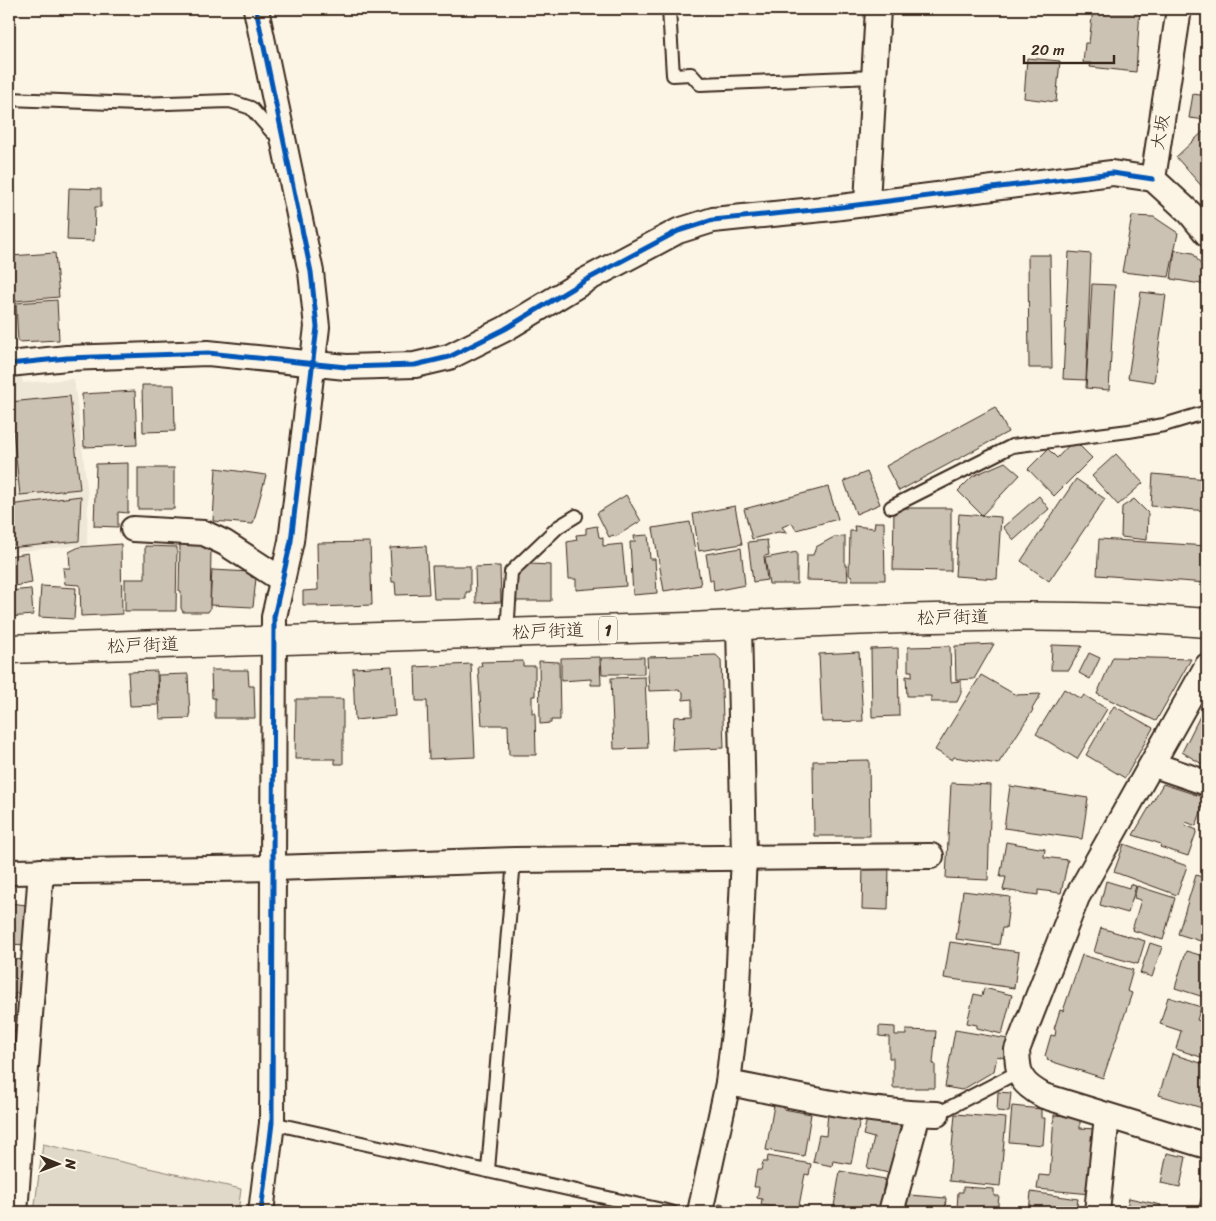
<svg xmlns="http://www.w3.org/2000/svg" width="1216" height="1221" viewBox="0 0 1216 1221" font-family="Sriracha,'Klee One',sans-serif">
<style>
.built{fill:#eee6d6}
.green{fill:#e0d8c8;stroke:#8e8173}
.building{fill:#ccc2b3;stroke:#3b2a1e}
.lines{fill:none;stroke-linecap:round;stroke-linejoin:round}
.lane-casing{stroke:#3b2a1e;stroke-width:16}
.street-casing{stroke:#3b2a1e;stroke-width:28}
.primary-casing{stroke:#3b2a1e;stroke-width:31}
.lane{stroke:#fcf5e5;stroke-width:12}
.street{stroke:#fcf5e5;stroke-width:24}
.primary{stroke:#fcf5e5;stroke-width:28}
.cycleway-casing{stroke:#fcf5e5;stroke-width:8}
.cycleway{stroke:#0057b8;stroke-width:5}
.labels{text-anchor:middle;stroke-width:4.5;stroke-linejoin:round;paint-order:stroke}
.shield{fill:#fcf5e5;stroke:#75675a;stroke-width:1}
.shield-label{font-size:16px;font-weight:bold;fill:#3b2a1e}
.street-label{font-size:18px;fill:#3b2a1e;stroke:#fcf5e5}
</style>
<rect width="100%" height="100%" fill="#fcf5e5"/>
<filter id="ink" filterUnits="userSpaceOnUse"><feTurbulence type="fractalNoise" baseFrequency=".02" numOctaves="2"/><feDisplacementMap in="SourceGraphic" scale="10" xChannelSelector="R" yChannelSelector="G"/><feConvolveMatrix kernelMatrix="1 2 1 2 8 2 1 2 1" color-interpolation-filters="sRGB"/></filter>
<g filter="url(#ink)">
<path class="built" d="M21,374L23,383L74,379L88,496L87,545L9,552V376Z"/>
<g class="green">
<path d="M9,441L15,499L9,500Z"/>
<path d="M43,1144L241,1189L238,1212H34Z"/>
</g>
<g class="building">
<path d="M1093,9H1140L1136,72L1090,67L1091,63H1083L1085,43H1089Z"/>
<path d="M1027,58L1060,61L1056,102L1024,98Z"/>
<path d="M1193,94L1207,96V120L1189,118Z"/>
<path d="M1207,128V188L1205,190L1176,157Z"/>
<path d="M69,188L101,189V207H95L94,241L67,240Z"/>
<path d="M1132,216L1154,217L1178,233L1169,277L1122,272Z"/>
<path d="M1175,250L1193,253L1207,274V285L1171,279Z"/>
<path d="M1069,252L1091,254L1086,380L1063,379Z"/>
<path d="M55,253L59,297L14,301L10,256Z"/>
<path d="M1028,255H1050L1052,368H1029Z"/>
<path d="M1092,284L1115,285L1109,390L1086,388Z"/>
<path d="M1141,292L1166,295L1154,382L1128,378Z"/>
<path d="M57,300L59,340L18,342L16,303Z"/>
<path d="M142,385H174L175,431L143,432Z"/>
<path d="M135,391L137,445L84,447L82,394Z"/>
<path d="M70,396L80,489L20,495L10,402Z"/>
<path d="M995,407L1008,432L899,491L886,466Z"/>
<path d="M1074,440L1092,458L1054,496L1028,469L1048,449L1057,458Z"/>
<path d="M1116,454L1143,483L1118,505L1092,476Z"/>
<path d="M1005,462L1020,475L982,515L958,491L973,476Z"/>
<path d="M128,463V513L118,512V527L94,526L96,464Z"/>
<rect x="138" y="468" width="36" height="41"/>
<path d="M216,468L266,475L253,524L213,521Z"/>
<path d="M867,472L880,504L856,514L844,481Z"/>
<path d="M1153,474L1207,479V511L1151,506Z"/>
<path d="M1076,479L1105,499L1049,581L1021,561Z"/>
<path d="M828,487L838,519L796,530L792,523L782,527L787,533L778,532L752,539L744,509Z"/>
<path d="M626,495L641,521L615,537L613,535L609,537L597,513Z"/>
<path d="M81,496L79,541L9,548V505Z"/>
<path d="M1039,496L1049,509L1014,540L1003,527Z"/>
<path d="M1134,499L1148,513L1147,540L1121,537L1122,507Z"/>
<path d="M735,506L742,544L699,551L693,514Z"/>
<path d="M894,508H951V571L893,570Z"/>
<path d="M959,514L1001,517L997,579L955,576Z"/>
<path d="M690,522L701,585L664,591L653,528Z"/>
<path d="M875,522H884L885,580H852V576L849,575L850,531H855L854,526L874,528Z"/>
<path d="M597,526L599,537L603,538V546L622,544L626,586L576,590V579H569L567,542L577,540L576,535L586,534V528Z"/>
<path d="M648,535L650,559H655L657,593L633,595L630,542H635L634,536Z"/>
<path d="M845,536V566H847L848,581L806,580L807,555H813L816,547L834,537Z"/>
<path d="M1099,539L1207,546V583L1097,575Z"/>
<path d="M767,540L769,555L764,556L767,580L753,582L748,542Z"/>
<path d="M370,542L372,605L317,607V605H303V591L318,590L317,543Z"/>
<path d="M180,543L207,544V548H211L210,609L208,612H183L181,608V591H179Z"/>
<path d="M121,544L122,614L81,616L80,585L65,584L63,568H70L69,552L79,547Z"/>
<path d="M145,546L177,547L176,611H125V579H145Z"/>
<path d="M426,546L429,594L396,595L395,582H392L390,548Z"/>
<path d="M741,548L745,585L714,591L713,580H710L706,554Z"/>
<path d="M797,552V584H769L765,558Z"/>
<path d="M28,553L32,583L9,587V556Z"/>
<path d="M530,564L551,565V601H516L515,577Z"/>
<path d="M432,566H470V592H466V599H434Z"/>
<path d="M500,566L501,602L476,603L475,567Z"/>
<path d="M212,570L251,572V577L256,578L253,607L210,605Z"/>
<path d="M41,586L76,588L74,619L39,617Z"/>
<path d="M31,589L33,615L9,617V591Z"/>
<path d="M994,644L974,679L956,680L955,646Z"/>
<path d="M1052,645L1082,646L1069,670H1051Z"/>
<path d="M950,646L951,682L961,681V693L957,702H931V696H907L906,676L912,677V671H908V647Z"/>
<path d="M898,648L899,716L872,717L871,649Z"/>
<path d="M859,652L863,721L822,722L819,654Z"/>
<path d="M1089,653L1100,658L1090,679L1079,673Z"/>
<path d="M716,655L721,660L724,748L672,750L674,717L692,716V699L683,700V692L678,690L649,691L647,657Z"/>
<path d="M600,657L601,685H591V679L561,681V658Z"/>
<path d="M644,657V674H602L601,658Z"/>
<path d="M1113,657L1191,659L1156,721L1097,694Z"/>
<path d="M523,661V666H535V696H532V713H535L536,755H509L508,725H482L478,666H482L481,662Z"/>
<path d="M539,661L559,662L560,720H551V723L540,724Z"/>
<path d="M471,664L475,757L429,759L427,701H416L415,667Z"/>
<path d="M392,666L395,716L355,720L353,668Z"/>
<path d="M211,670H248L249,686H254L255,718H215V698H212Z"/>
<path d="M157,671L158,705L130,706L128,672Z"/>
<path d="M188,674L190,718L160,719L158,675Z"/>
<path d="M981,675L1016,695L1041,694L1032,709L1033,710L998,764L954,757L952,760L935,750Z"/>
<path d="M645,677L648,748L614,749L611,678Z"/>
<path d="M1064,689L1081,699L1084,695L1107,709L1077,759L1036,734Z"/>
<path d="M296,699H343V764H335V759H295Z"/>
<path d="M1114,706L1153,728L1125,778L1086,755Z"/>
<path d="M1204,708H1207V767L1182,752Z"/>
<path d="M869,760L870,836H814L813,761Z"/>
<path d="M951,783L991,785L988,880L946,878Z"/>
<path d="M1163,784L1206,798L1196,826L1186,822L1185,825L1197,830L1188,856L1160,847L1161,844L1133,835Z"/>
<path d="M1010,786L1088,798L1082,839L1004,828Z"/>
<path d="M1006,842L1045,849L1044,857L1068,860L1061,893L1038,890V895L1003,890L1006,877H1000Z"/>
<path d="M1124,844L1187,866L1177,895L1114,872Z"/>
<path d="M863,866H889L888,910L862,909Z"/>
<path d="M1196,875L1207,879V943L1178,934Z"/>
<path d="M1106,881L1129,888L1130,884L1136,886L1128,913L1100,905Z"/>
<path d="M1137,886L1175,898L1163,940L1132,930L1141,900L1134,898Z"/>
<path d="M963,891L1010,897L1006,928H1002L999,945L956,939Z"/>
<path d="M9,903L27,905L25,945L9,944Z"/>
<path d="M1101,928L1145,941L1138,964L1094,952Z"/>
<path d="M950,942L1019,952L1014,988L944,978Z"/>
<path d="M1150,943L1162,947L1152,977L1140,973Z"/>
<path d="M1186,951L1207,957V998L1175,988Z"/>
<path d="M1082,955L1133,970L1127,991L1132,993L1103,1078L1047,1060L1048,1058L1045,1056L1051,1035L1055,1036L1056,1030L1054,1029L1060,1010L1063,1011Z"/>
<path d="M9,959L25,960L23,994L15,993V999L9,998Z"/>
<path d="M984,988L1012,995L1002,1034L977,1028V1025L967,1023L974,994L982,996Z"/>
<path d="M1168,997L1201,1007L1197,1020L1207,1023V1059L1176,1049L1181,1031L1160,1024Z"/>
<path d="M9,1008V1015L18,1016L17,1032H9Z"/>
<path d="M879,1026L895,1027V1035H906V1030L936,1031L933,1064H935V1088H893V1058H889V1037L879,1036Z"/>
<path d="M955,1030L1008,1039L1004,1058L997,1056L994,1071L962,1090L945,1087Z"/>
<path d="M1172,1054L1207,1065V1092L1202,1108L1159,1095Z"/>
<path d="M998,1092L1011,1093L1009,1112L997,1111Z"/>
<path d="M774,1105L783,1106V1109L811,1114L804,1156L766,1150Z"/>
<path d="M1012,1106L1041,1109V1118H1045L1043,1145L1009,1142Z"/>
<path d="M828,1112L860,1119L851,1164L833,1161L832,1166L813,1162L819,1135L826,1136Z"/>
<path d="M955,1114L1006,1118L1000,1186L949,1181Z"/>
<path d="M868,1115L904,1123L893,1174L867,1168L874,1138L863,1135Z"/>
<path d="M1054,1115L1080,1117V1128L1095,1129L1091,1194L1037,1189L1039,1175L1050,1176Z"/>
<path d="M1167,1153L1186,1157L1180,1187L1161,1183Z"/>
<path d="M768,1156L811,1164L809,1175L805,1174L798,1211L761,1205L762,1199L757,1198L759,1187H754L757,1170H761L763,1162H767Z"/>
<path d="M840,1171L885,1179L879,1212H833Z"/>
<path d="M1207,1181V1212H1197Z"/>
<path d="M963,1187L994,1189V1196H999L997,1212H949L950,1209H957L958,1192H963Z"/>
<path d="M1031,1192L1078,1199L1076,1212H1029Z"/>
<path d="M909,1195L946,1198L945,1212H905Z"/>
<path d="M1129,1198L1161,1205L1159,1212H1126Z"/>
<path d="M719,1204L767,1212H717Z"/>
</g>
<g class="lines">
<g class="lane-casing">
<g id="lane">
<path d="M669,9L673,75L691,74L700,84L874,77"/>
<path d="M9,99L137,104L230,101L251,108L272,132L283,135"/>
<path d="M891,507L1012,446L1129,431L1164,425L1207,412"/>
<path d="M507,633L511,572L558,527L576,516"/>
<path d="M937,1114L1018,1072"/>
<path d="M272,1123L671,1212"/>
<path d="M488,1170L514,860"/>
</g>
</g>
<g class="street-casing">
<g id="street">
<path d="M256,9L311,272L317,327L291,541L274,617L272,1123L261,1212"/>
<path d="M1179,9L1153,179L1190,213L1207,234"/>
<path d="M867,202L878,9"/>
<path d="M9,364L67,358L208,353L346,367L415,365L449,357L505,329L586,280L678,231L713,220L833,208L1112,173L1153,179"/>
<path d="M133,529L204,533L225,543L282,580"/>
<path d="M1207,666L1077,897L1017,1050C1018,1076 1020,1083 1044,1096L1207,1146"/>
<path d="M1154,765L1207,783"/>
<path d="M9,872L274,868L514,860L931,856"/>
<path d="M728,1083C793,1095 871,1114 937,1114"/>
<path d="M15,1212L41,871"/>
<path d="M700,1212L728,1083L737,1007L744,856L739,625"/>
<path d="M891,1212L918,1114"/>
<path d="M1097,1212L1107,1116"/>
</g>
</g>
<g class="primary-casing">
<path id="primary" d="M9,649C236,640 463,635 689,627C862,621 1034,609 1207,623"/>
</g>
<use href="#lane" class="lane"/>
<use href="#street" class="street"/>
<use href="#primary" class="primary"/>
<g class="cycleway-casing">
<g id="cycleway">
<path d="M256,9L311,272L317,327L291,541L274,617L272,1123L261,1212"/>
<path d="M9,364L67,358L208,353L346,367L415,365L449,357L505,329L586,280L678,231L713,220L833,208L1112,173L1153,179"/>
</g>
</g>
<use href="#cycleway" class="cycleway"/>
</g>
</g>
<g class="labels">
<rect class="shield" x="599" y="616.5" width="18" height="27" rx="4"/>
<g class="shield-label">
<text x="608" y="636">1</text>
</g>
<g class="street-label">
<text transform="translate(1160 132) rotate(-81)" y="6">大坂</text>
<text transform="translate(953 617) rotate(-1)" y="6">松戸街道</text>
<text transform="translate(548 631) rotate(-2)" y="6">松戸街道</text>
<text transform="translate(143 645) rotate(-2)" y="6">松戸街道</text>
</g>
</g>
<rect width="1216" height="1221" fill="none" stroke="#fcf5e5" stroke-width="30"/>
<rect x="15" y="15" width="1186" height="1191" fill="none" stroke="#3b2a1e" stroke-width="2" filter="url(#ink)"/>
<g transform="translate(58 1164) rotate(91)" stroke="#fcf5e5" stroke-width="4" paint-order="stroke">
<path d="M0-4L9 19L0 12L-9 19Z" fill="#3b2a1e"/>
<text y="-8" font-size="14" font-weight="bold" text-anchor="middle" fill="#3b2a1e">N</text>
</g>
<path d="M1024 55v8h90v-8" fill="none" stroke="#3b2a1e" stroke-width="2.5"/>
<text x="1031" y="55" font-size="15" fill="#3b2a1e" stroke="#fcf5e5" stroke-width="4" paint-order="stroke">20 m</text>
</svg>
